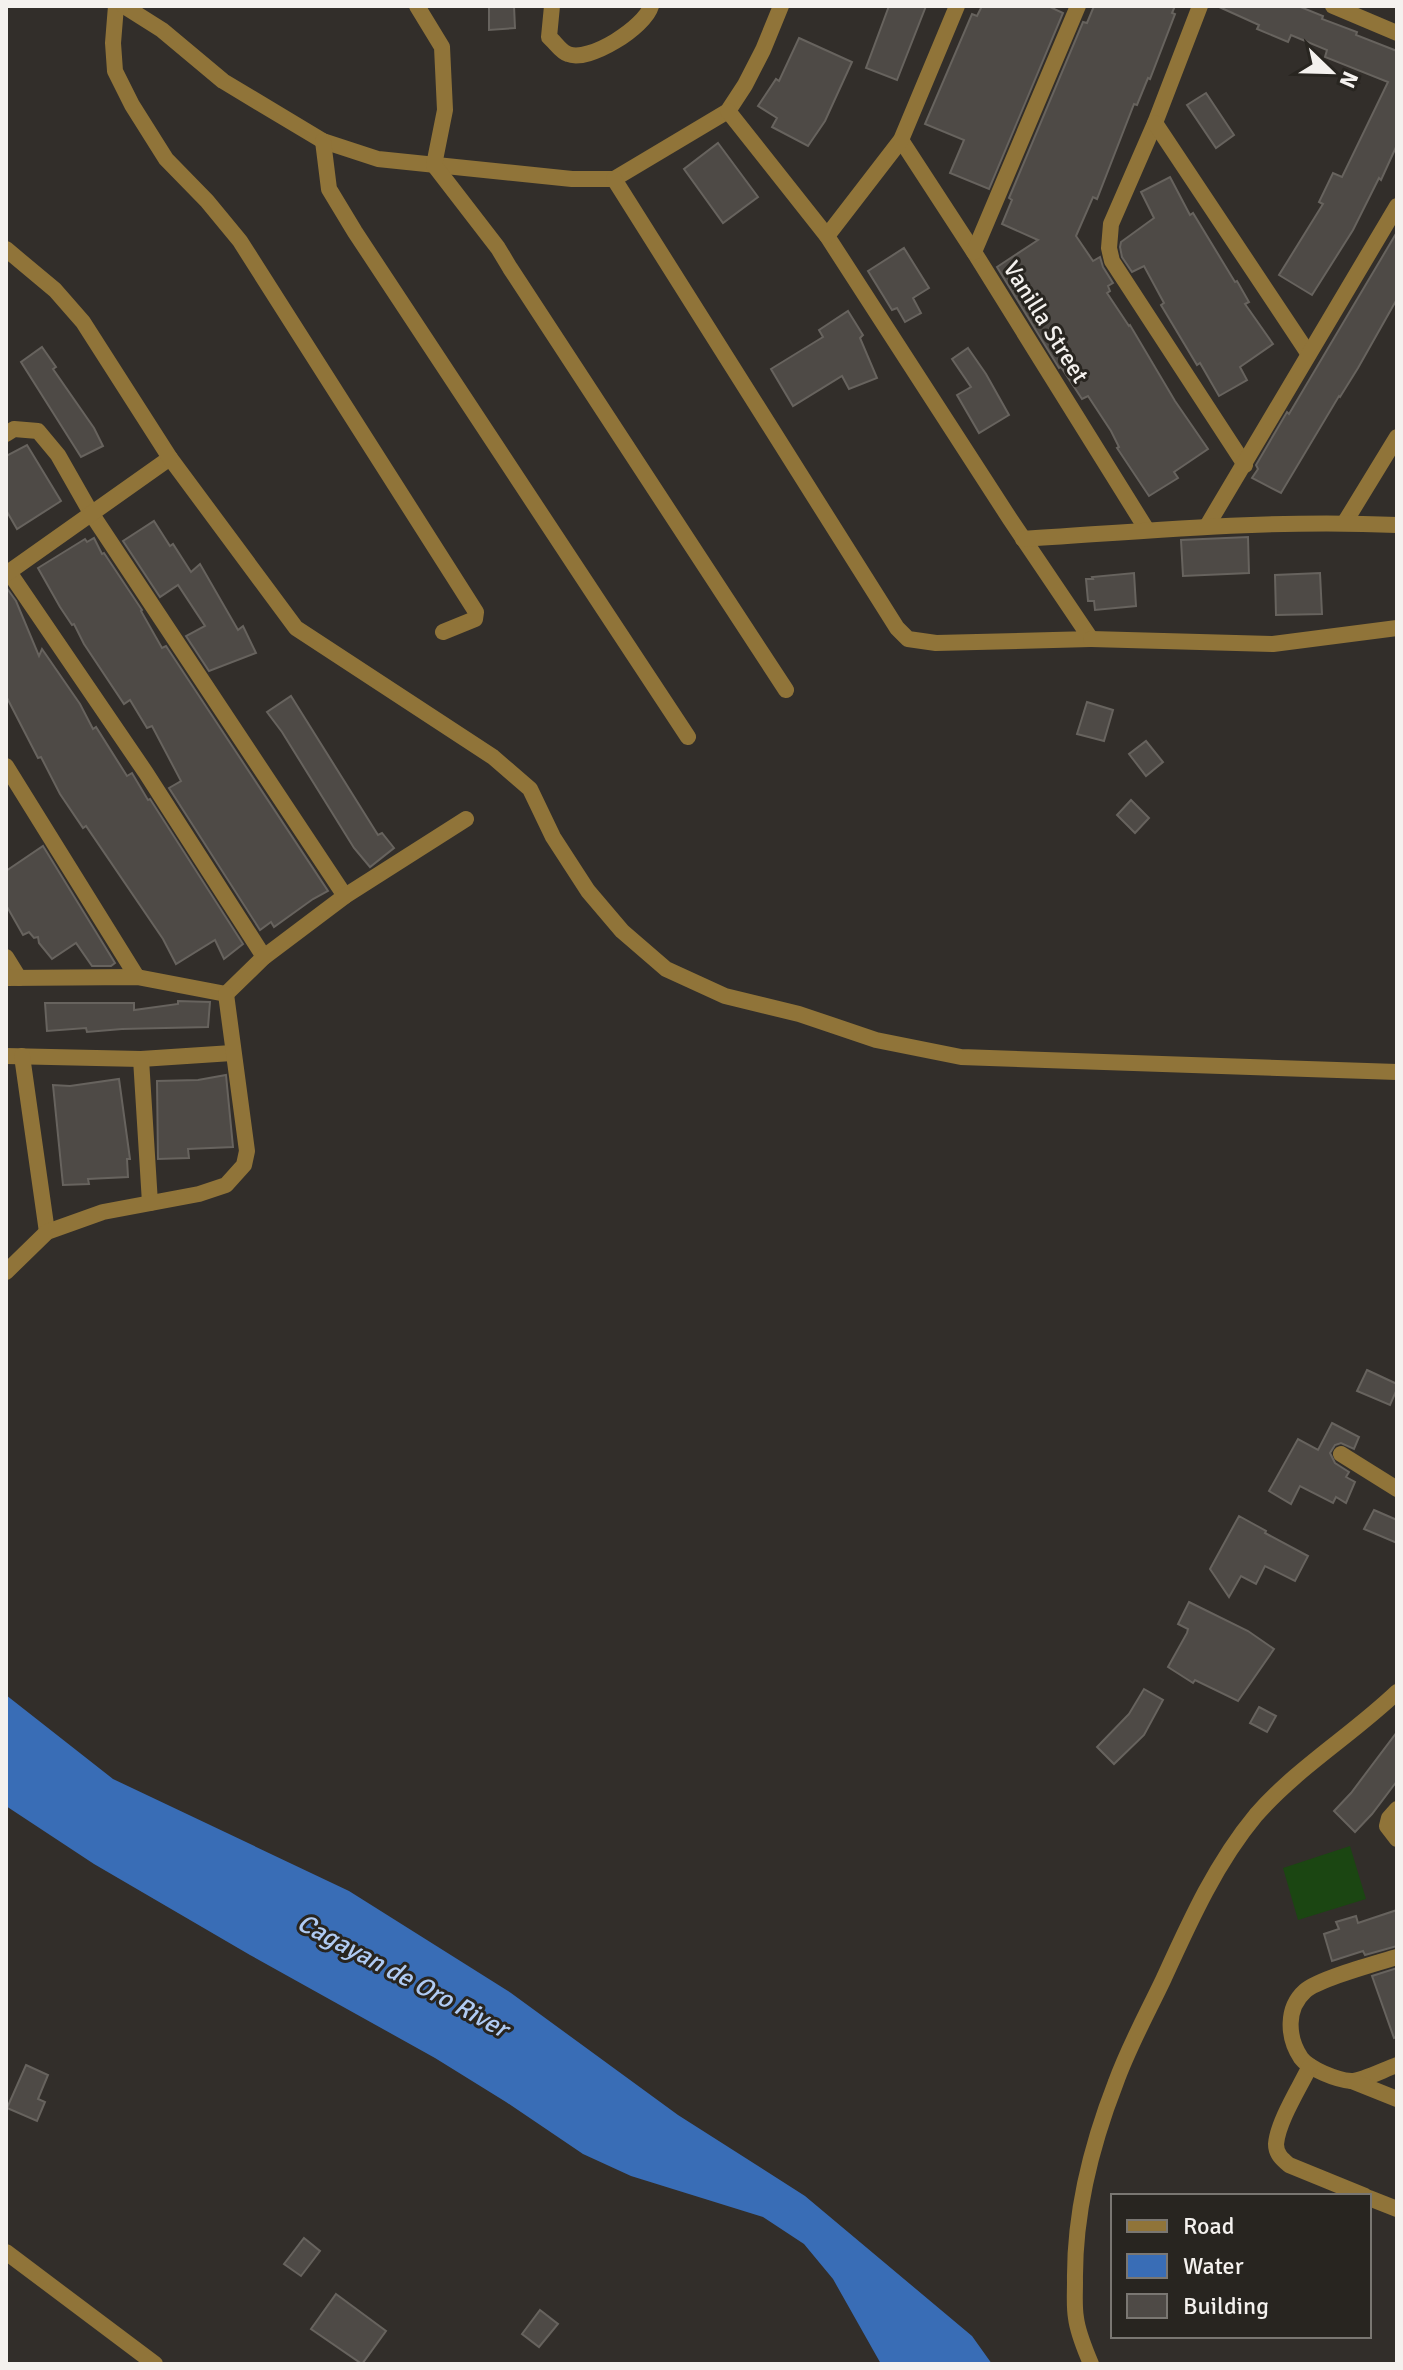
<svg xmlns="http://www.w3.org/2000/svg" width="1403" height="2370" viewBox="0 0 1403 2370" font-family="Signika,sans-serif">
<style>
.green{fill:#1b4612}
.water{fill:#396db6}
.building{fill:#4e4a46;stroke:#67635e;stroke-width:2}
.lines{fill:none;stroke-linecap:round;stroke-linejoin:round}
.minor{stroke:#907439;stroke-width:16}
.tertiary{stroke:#907439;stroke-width:16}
.labels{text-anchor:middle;stroke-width:6;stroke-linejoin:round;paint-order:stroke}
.street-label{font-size:24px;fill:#f4f1ee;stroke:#282520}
.water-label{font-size:26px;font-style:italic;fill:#b0cbf3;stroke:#282520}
</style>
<rect width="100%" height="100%" fill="#322e2a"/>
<path class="green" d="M1350,1846L1366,1899L1298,1920L1283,1868Z"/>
<path class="water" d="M6,1695L113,1779L349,1891L511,1993L678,2115L805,2196L972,2336L992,2364H881L833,2279L804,2244L763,2217L631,2176L583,2154L506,2102L435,2058L250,1955L94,1864L6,1806Z"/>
<g class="building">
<path d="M489,6H514L515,28L489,30Z"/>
<path d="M889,6H926L897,80L866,68Z"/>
<path d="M982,6H1048L1063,13L989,189L950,173L964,140L925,124L972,14L977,16Z"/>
<path d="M1094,6H1175L1172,13L1175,14L1150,79L1148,78L1137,105L1134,104L1097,199L1093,197L1076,236L1093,261L1100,257L1103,267L1113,283L1108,286L1110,291L1107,293L1129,326L1130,325L1175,401L1208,449L1174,472L1178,478L1149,496L1117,448L1119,447L1111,431L1088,396L1082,399L1061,367L1059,368L997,267L1038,240L1002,224L1012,200L1009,198L1083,22L1087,23Z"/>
<path d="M1217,6H1298L1323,16L1322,19L1357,32L1356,35L1397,51V145L1381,180L1379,178L1353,230L1312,295L1279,275L1323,204L1319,202L1333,173L1342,177L1388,82L1325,57L1327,50L1291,35L1288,42L1257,29L1259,25Z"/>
<path d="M799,38L852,62L825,121L808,146L772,127L777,118L758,106L776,79L779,81Z"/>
<path d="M1206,93L1234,135L1216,148L1187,105Z"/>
<path d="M718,143L758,197L723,223L684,169Z"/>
<path d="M1170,177L1190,215L1193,213L1235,282L1237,281L1249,302L1245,304L1273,344L1240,367L1247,380L1219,396L1200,363L1197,365L1161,305L1164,303L1144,266L1132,272L1122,257L1120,247L1121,242L1154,218L1141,192Z"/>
<path d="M1397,232V299L1358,368L1340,397L1339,396L1281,493L1252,478L1258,469L1256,465L1287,412L1289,414Z"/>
<path d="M904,248L929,288L913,298L921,313L905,322L897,308L892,310L868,271Z"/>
<path d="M848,311L863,335L860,338L877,378L849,389L842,376L793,406L771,369L823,337L819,330Z"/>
<path d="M42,347L56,367L53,369L94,428L103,446L81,457L21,362Z"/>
<path d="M968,348L986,374L1009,415L979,433L957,395L971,387L952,359Z"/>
<path d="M27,445L61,501L17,529L6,510V456Z"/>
<path d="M154,521L170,546L173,544L191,572L200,564L238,630L243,626L256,653L209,671L186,636L205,626L178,585L160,597L123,541Z"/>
<path d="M1248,537L1249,573L1183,576L1181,540Z"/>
<path d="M94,538L102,554L104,553L142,610L141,611L162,648L166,646L328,891L313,899L274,927L271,922L260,930L169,788L181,781L152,726L147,728L130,700L124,704L84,644L74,624L72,625L60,607L38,568L85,539L87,542Z"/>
<path d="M1134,573L1136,606L1095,610L1094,601H1088L1086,579H1093L1092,577Z"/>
<path d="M1320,573L1322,614L1276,615L1275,575Z"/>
<path d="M6,587L16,601L39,656L42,649L80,704L93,729L96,727L127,776L132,773L148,800L150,799L243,944L224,959L215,940L176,964L163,939L86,826L83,828L60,794L41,757L38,758L6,696Z"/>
<path d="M291,696L378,835L382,833L394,848L370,867L354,848L282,732L267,712Z"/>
<path d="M1087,702L1113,710L1104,741L1077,734Z"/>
<path d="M1146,741L1163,762L1146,776L1129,754Z"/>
<path d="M1131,800L1149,818L1135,833L1117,815Z"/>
<path d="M43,846L115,963L111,966H92L76,943L52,959L39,943L38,937L34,938L29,932L23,935L6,905V871Z"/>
<path d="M178,1001L210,1002L208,1027L122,1029L87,1032L86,1028L47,1031L45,1003H134V1010L178,1004Z"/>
<path d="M226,1075L233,1147L188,1149L189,1158L158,1159L157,1081L198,1080Z"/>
<path d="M119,1079L130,1159H127L128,1177L88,1179L89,1184L63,1185L53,1085L70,1086Z"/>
<path d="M1367,1370L1397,1384V1389L1390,1405L1357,1391Z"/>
<path d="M1332,1423L1359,1437L1354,1449L1341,1443L1335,1445L1330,1453L1335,1463L1349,1472L1346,1477L1355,1482L1346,1503L1336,1497L1333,1503L1300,1486L1291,1504L1269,1491L1298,1439L1318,1450Z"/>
<path d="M1374,1510L1397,1520V1543L1364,1529Z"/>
<path d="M1239,1516L1266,1531L1265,1533L1308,1556L1295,1581L1265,1566L1256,1584L1241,1576L1229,1597L1210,1569Z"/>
<path d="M1189,1602L1248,1631L1274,1649L1238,1701L1195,1680L1193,1683L1168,1667L1187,1633L1188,1629L1178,1624Z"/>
<path d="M1144,1689L1163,1700L1144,1735L1114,1764L1097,1747L1129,1714Z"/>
<path d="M1259,1707L1276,1716L1267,1732L1250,1723Z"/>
<path d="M1397,1732V1781L1372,1814L1355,1832L1334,1811L1351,1793Z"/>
<path d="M1397,1910V1946L1365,1955L1363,1951L1332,1961L1324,1934L1339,1929L1336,1922L1356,1916L1358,1923Z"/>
<path d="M1397,1968V2037L1394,2038L1372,1976Z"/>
<path d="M26,2065L48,2075L38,2099L45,2102L37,2121L7,2108Z"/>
<path d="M304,2238L320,2251L301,2276L284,2264Z"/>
<path d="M336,2294L386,2331L362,2364L311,2329Z"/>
<path d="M540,2310L558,2324L539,2347L522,2334Z"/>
</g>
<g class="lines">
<g class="minor">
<path d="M116,6L113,43L115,71L132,105L166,159L207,201L240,241L476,612L475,619L443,632"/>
<path d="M124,6L162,30L223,81L323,141L378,159L572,179H614L728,111L745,85L763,50L781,6"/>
<path d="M417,6L442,47L445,110L434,165L498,248L510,268L786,690"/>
<path d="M552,6L549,37C555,42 561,52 568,54C589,63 645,27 651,6"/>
<path d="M1200,6L1155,123L1111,224L1109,248L1112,261L1245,465"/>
<path d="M1333,6L1397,33"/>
<path d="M1155,123L1308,353"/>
<path d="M901,140L974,252L1147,530"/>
<path d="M323,141L329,189L355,232L688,737"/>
<path d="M614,179L897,628L908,639L936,643L1091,639L1010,519L827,236L728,111"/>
<path d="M827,236L901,140L957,6"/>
<path d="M974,252L1078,6"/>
<path d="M6,434L14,429L38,431L58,455L91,513L345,896"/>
<path d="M1345,522L1397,437"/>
<path d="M1207,526L1397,206"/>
<path d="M1023,539C1148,531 1272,519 1397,525"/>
<path d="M9,572L146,773L264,957"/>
<path d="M6,574L170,458"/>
<path d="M1091,639L1273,644L1397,628"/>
<path d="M6,766L137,977"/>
<path d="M6,957L19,978"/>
<path d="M6,978L137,977L226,994"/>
<path d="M226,994L264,957L345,896L466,819"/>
<path d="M6,1056L141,1059L232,1053"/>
<path d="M22,1056L47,1232"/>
<path d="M141,1059L150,1203"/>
<path d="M6,1272L47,1232L103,1212L199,1194L226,1185L244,1165L247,1151L226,994"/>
<path d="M1341,1454L1397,1489"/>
<path d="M1397,1809L1389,1818L1387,1826L1397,1839"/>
<path d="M1397,1957C1377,1963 1318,1979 1305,1991C1286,2008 1287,2037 1301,2058C1309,2069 1337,2080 1351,2081C1362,2081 1385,2069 1397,2065"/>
<path d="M1310,2066C1300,2087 1278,2121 1276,2144C1276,2154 1282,2159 1289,2165L1365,2196"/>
<path d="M1352,2081L1397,2099"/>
<path d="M1369,2198L1397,2209"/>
<path d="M6,2252L155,2364"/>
<path d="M1091,2364C1085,2349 1078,2334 1076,2318C1074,2307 1075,2294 1075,2282C1074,2213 1091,2146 1116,2082C1129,2046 1148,2012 1164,1978C1190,1921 1216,1863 1256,1815C1297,1768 1352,1735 1397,1692"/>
</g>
<path class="tertiary" d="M6,249L55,290L83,322L170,458L296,628L493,757L530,789L553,837L588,891L622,931L666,969L725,996L799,1014L876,1040L961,1057L1397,1072"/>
</g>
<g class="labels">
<g class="street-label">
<text transform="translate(1046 322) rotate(58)" y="8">Vanilla Street</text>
</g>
<g class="water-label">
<text transform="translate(403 1975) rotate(28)" y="9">Cagayan de Oro River</text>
</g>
</g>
<rect width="1403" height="2370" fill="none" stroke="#f4f1ee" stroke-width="16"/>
<rect x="1111" y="2194" width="260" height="144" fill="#282520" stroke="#7a7772" stroke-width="2"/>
<rect x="1127" y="2220" width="40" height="12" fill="#907439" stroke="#7a7772" stroke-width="2"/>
<text x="1183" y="2234" font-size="24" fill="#f4f1ee">Road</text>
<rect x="1127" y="2254" width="40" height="24" fill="#396db6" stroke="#7a7772" stroke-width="2"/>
<text x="1183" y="2274" font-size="24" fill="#f4f1ee">Water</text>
<rect x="1127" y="2294" width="40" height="24" fill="#4e4a46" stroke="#7a7772" stroke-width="2"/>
<text x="1183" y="2314" font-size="24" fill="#f4f1ee">Building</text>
<g transform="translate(1331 72) rotate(113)" stroke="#282520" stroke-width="6" paint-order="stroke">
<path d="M0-6L14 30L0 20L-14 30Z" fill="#f4f1ee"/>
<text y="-12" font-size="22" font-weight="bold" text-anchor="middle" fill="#f4f1ee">N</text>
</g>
</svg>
